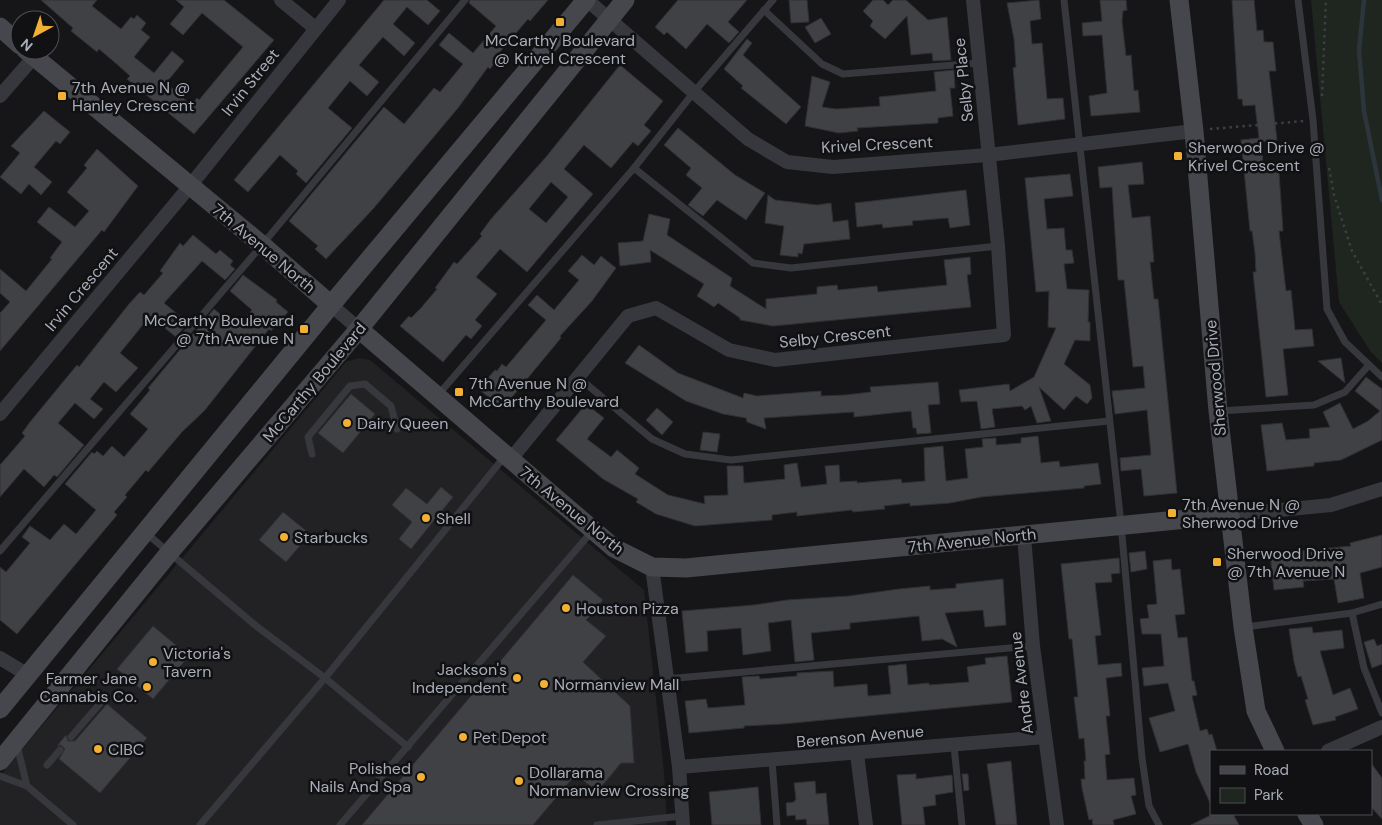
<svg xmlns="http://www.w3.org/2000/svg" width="1382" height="825" viewBox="0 0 1382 825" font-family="'DM Sans',sans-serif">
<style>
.built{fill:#222225}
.green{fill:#1e261f}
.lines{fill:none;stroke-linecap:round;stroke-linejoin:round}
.stream{stroke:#2c353c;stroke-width:4.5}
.building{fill:#404145;stroke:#303034;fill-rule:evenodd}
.path{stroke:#3d3f44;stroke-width:2.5;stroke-dasharray:2.5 4;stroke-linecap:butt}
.lane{stroke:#37383d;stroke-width:7}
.street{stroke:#37383d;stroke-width:14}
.secondary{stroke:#45474d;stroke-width:19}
.poi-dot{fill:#f2b134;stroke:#111113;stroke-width:2}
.labels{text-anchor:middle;stroke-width:5;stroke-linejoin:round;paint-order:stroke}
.poi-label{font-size:16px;fill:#a8adb8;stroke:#111113;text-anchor:start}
.street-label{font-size:16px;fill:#a8adb8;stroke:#111113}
</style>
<rect width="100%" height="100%" fill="#161618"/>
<path class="built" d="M359,358L370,360L644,590L664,772L667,825H0V776L346,362Z"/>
<path class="green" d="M1311,0H1382V363L1371,352L1339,302Z"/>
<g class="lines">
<path class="stream" d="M1364,0L1359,50L1364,111L1382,200"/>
</g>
<g class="building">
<path d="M41,0H97L92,6L121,29L131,17L134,19L137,15L146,23L141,30L150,37L134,57L154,73L172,51L184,61L166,83L191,105L197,98L199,100L243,47L202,13L183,35L170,24L184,7L176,0H224L274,40L194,134L127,79L130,76L119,66L99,49L97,52L71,31L73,28Z"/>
<path d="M384,0H427L440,11L428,25L407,7L393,24L415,43L404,56L383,37L359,65L379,82L367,96L350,81L328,108L352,128L306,183L296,174L298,171L280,155L248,192L234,180Z"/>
<path d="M470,0H548L530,21L528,19L499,53L501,55L490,69L488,67L458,108L373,209L326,259L315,249L318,246L289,221L384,107L404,124L434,88L440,92L463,64L439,45L449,33L473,53L496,26L469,3Z"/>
<path d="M678,0H747L728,22L739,32L729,43L707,24L686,49L667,32L664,35L655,27Z"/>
<path d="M789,0H807L809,22L791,23Z"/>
<path d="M873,0H883L888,5L893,0H906L928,20L947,17L951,60L933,61L932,53L911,55L907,16L885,39L870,26L873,21L863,11Z"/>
<path d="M1039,0L1041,19L1030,21L1032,44L1042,43L1047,99L1063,98L1065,119L1018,125L1013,68L1016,67L1014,39L1007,3Z"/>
<path d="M1100,0H1126L1127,10L1123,11L1122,21L1126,56L1131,55L1134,91L1138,90L1140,112L1091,116L1089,96L1107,93L1102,35L1083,36L1082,23L1102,21Z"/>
<path d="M1232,0H1254L1257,31L1263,30L1264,42H1273L1276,71H1269L1277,140L1261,142L1264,173L1279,172L1283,231H1279L1286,291L1291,290L1295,330L1312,329L1314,346L1283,349L1288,395L1266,397L1253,272H1256L1255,253L1252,231H1250L1241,140L1259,138L1255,105L1243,106L1242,99H1238Z"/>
<path d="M821,18L831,34L815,43L805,27Z"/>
<path d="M747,39L752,43L743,55L801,107L786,124L741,88L743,86L724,69Z"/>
<path d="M620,65L663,101L644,125L651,131L638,146L633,142L611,168L584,145L564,169L593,194L527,272L500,249L476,277L497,294L475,320L482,326L471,339L466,335L443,362L400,326L409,316L411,318L421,308L437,289L435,288L454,262L457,264L466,254L482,236L480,234L491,219L546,157ZM551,182L568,197L546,223L529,209Z"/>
<path d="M954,70L955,88H950L953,116L938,118V123L857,128L858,131L839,133L805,126L812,76L830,82L822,107L836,109L880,106L879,97L936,91L934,72Z"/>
<path d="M44,111L70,132L60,144L56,141L34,167L52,182L41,195L29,184L21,194L0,177L20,153L11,146Z"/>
<path d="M678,128L735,175L765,193L746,220L717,200L703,216L688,205L702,188L686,175L691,168L664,145Z"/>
<path d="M97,149L138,186L104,232L102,230L0,351V313L10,302L0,293V269L26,291L52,259L50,258L62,242L37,222L49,207L75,227L89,211L67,192L87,168L84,165Z"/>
<path d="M1142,162L1144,184L1128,185L1132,218L1150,216L1154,262H1150L1154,299H1158L1177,493L1144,496L1141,469L1121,471L1120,458L1151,455L1147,410L1115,414L1112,391L1145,388L1143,366L1133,367L1124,280H1118L1112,187L1100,188L1098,167Z"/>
<path d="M1070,174L1073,196L1044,199L1047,229L1064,228L1066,250H1072L1074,263L1064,264L1067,289L1089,290L1088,322H1090V341L1075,340L1064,364L1090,385L1092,398L1087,404L1076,396L1064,410L1039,387L1051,421L1037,423L1031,406L1025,410L1022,406L992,409L995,427L981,429L977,401L961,402L959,390L1009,384L1010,391L1034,377L1056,328L1048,327L1049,291L1036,292L1025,178Z"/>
<path d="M966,190L970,225L950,228L948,218L912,221L913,225L883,228L882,224L857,227L855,203Z"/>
<path d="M768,195L775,200L817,205L831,203L833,222L848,220L850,239L804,244L802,254L798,253V257L780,255L784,226L765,223Z"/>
<path d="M649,214L670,219L667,235L732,278L730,286L766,309V299L817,294V287L837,285L838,290L877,286L878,292L947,285L944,260L970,257L971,274L967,275L971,307L773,326L740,320V318L718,303L714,307L697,296L704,284L650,250L651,262L620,266L618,243L643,241Z"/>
<path d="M193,235L216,254L220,250L233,261L230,265L235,269L225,280L202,261L164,303L188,323L176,337L150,316L120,353L138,368L116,392L104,382L90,399L103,409L94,419L75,403L58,423L84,445L57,477L54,475L44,487L24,469L0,497V465L25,436L22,433L30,422L77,365L79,367L129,304L140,292L144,295L163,273L160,271L180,243L183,246Z"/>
<path d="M582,255L594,265L601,256L616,268L592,301L560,336L561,338L503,408L478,389L495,370L497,371L502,364L506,367L546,320L528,305L537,295L554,310L579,280L568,271Z"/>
<path d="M243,275L277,300L276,302L288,312L271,331L269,329L205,410L182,432L148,472L146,470L125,495L127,497L114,512L117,515L17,634L0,620V567L6,572L30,543L22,537L30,526L50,540L64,524L76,534L96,510L65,484L92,452L94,454L97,451L103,456L112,446L124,457L148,429L130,414L150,390L148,388L214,309L237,328L252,310L230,291Z"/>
<path d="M639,345L678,373L743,398L744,393L757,396L821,391V396L845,395L871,392L870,387L938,382L940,404L928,405L931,433L917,434L916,428H913L911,411L854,417V412L764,418L766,429L747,422L746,418L723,414L686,401L625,363Z"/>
<path d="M1341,358L1345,383L1318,361Z"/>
<path d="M1366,377L1382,389V440L1341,460L1314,463V466L1267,471L1261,425L1282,423L1286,440L1310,438L1309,429L1330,427L1323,412L1340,403L1353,429L1368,421L1380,411L1355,391Z"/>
<path d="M351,394L375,414L343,453L318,433Z"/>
<path d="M586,404L604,418L587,439L611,457L617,450L639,468L635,474L668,495L705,504L704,496L728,495L727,466H743L744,483L785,479L784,465L797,463L801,487L827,484L825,466L839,465L840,482L857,481V483L901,479L902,483L925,481L924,448L943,446L946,481L968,478L965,449L983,447L982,439L996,438V445L1021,443V438L1038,436L1041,463L1059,461L1060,467L1098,463L1101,484L1084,486V488L981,497L950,503L910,506V503L884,506L885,509L853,512L852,510L797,516V512L772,515V520L695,526L656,514L636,502L638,499L603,479L556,440Z"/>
<path d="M657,408L673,422L662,435L646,420Z"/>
<path d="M703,432L720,434L717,452L700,450Z"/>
<path d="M441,487L453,497L411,549L399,539L412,522L392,505L406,488L427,504Z"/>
<path d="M283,512L310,534L286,562L259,540Z"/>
<path d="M1382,535V567L1360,573L1364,598L1338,603L1334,579L1303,581L1304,587L1274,590L1270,554L1351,546L1350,543Z"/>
<path d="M1145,551L1147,569L1131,572L1129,553Z"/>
<path d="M1119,558L1120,573L1111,574L1112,582L1095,583L1101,635L1095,636L1098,665L1121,663L1122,676L1106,678L1110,716H1106L1110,754L1105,755L1107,780L1134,778L1136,795L1131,796L1136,814L1113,820L1114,825H1093L1092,819L1089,820L1082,788L1081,779H1085L1084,761H1086L1084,738L1079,739L1074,697H1078L1072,639H1069L1061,564Z"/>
<path d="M1171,559L1172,570L1180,569L1185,614L1175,615L1178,638L1187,637L1192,681H1194L1197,695L1192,696L1200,731L1207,729L1209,735L1212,734L1217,751H1211V805L1196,772L1188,744L1160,752L1149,718L1175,711L1168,683L1144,686L1142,668L1164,666L1161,634H1142L1140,619L1149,618L1147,605L1157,604L1153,561Z"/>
<path d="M573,575L603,600L586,620L606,636L583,662L630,706L634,763H621L597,792L576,774L533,825H362Z"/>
<path d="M1003,579L1006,625L985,627L983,610L945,613L957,647L942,639L922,641L919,616L850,623V629L811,633L814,660L795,662L791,620L768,623L771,651L743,655L741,628L707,631L708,651L686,653L682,611L754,605L787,600L849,596L899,589L930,586V590L956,588V584Z"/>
<path d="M153,626L189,656L153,699L117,669Z"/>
<path d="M1312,627L1313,633L1342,630L1344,648L1320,651L1333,695L1350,688L1358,709L1335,717L1336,720L1313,725L1305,700L1308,699L1301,676L1298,677L1294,662L1289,629Z"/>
<path d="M1374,639L1377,646L1382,644V664L1372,668L1364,642Z"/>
<path d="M1007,656L1012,702L783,724L744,726V728L689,733L685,701L706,699L708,708L745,705L742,677L759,676L760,679L797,676V673L833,671L834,687L867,684L868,696L891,694L888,666L906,664L908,685L929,683V685L969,682L967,667L986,664L985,658Z"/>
<path d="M107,704L147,738L100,793L59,759L65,749L61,745L57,746L66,735L68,741H75Z"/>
<path d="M1011,761L1017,825H996L987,764Z"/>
<path d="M1371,763L1382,778V819L1371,807Z"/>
<path d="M916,774V779L952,775L953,792L935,795L936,805L923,807L925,825H902L897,775Z"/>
<path d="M962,774H968L969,790L964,791Z"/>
<path d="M815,781L816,794L826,793L829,825H807L806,819L796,820L795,815L787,816L786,803L794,802L796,799L794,783Z"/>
<path d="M758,787L761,825H712L709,792Z"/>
<path d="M1213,814H1233L1239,825H1191Z"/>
</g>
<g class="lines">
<g class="path">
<path d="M1322,96L1326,0"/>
<path d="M1210,129L1304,121"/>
<path d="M1329,168L1334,195L1352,251L1382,305"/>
</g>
<g class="lane">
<path d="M1064,0L1121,524L1142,758L1149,806L1159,825"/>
<path d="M1298,0L1313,120L1327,309L1345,342L1382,377"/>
<path d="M764,10L822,64L843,74L979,63"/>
<path d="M634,168L753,263L791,268L998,246"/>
<path d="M578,377L652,439L685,454L731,460L1109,421"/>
<path d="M438,395L634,168L694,92L773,0"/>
<path d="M1219,411L1314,405L1345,392L1369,365"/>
<path d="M312,454L308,437L350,386L365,384L391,406L397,429"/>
<path d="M146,533L255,625L325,678L408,747"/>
<path d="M0,551L262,245L465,0"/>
<path d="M1352,613L1364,668L1382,713"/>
<path d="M1245,627L1352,613L1382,604"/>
<path d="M666,679L1033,646"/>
<path d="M71,737L103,700"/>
<path d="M17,745L27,786"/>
<path d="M954,746L962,825"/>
<path d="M772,761L777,825"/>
<path d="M47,765L60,750"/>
<path d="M0,776L27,786L73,825"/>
<path d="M200,825L325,678L505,456"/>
<path d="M340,825L593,530"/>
<path d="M597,825L682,816"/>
</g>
<g class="street">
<path d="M281,0L315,28"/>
<path d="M587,0L748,139L787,162L833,167L988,155L1194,131"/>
<path d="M0,96L34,57"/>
<path d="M331,305L359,329"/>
<path d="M0,414L190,186L339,0"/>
<path d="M510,460L628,316L656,308L729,350L775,360L1004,335L998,246L973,0"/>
<path d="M1228,515L1331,505L1382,489"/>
<path d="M1024,536L1033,646L1057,825"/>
<path d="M652,567L679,767L683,825"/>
<path d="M0,658L28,675"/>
<path d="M1328,751L1382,727"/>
<path d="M857,754L866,825"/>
<path d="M679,767L1045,737"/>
</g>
<g class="secondary">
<path d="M1179,0L1194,131L1218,411L1243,627L1256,711L1275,751"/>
<path d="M0,27L20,45"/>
<path d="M26,50L262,245L331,305"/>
<path d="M359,329L614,548L652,567L686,568L1228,515"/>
<path d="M0,709L331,305L586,0"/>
<path d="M0,761L169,553L359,329L625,0"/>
<path d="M1307,814L1314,825"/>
</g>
</g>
<g class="poi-dot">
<rect x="555" y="17" width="10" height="10" rx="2.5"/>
<rect x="57" y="91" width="10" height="10" rx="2.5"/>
<rect x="1173" y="151" width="10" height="10" rx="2.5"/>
<rect x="299" y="324" width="10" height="10" rx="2.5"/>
<rect x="454" y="387" width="10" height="10" rx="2.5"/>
<circle cx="347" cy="423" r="5"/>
<rect x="1167" y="508" width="10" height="10" rx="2.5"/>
<circle cx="426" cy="518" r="5"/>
<circle cx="284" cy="537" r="5"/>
<rect x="1212" y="557" width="10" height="10" rx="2.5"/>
<circle cx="566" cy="608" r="5"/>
<circle cx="153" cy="662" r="5"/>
<circle cx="517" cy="678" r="5"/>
<circle cx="544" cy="684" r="5"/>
<circle cx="147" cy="687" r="5"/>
<circle cx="463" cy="737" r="5"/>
<circle cx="98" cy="749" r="5"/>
<circle cx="421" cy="777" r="5"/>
<circle cx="519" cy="781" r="5"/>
</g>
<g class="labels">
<g class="poi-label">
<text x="560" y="46" text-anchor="middle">McCarthy Boulevard<tspan x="560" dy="18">@ Krivel Crescent</tspan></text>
<text x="72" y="93">7th Avenue N @<tspan x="72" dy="18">Hanley Crescent</tspan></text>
<text x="1188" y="153">Sherwood Drive @<tspan x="1188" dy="18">Krivel Crescent</tspan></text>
<text x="294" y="326" text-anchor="end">McCarthy Boulevard<tspan x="294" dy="18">@ 7th Avenue N</tspan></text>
<text x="469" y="389">7th Avenue N @<tspan x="469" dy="18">McCarthy Boulevard</tspan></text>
<text x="357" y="429">Dairy Queen</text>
<text x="1182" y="510">7th Avenue N @<tspan x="1182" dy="18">Sherwood Drive</tspan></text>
<text x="436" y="524">Shell</text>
<text x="294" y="543">Starbucks</text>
<text x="1227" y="559">Sherwood Drive<tspan x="1227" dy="18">@ 7th Avenue N</tspan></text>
<text x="576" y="614">Houston Pizza</text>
<text x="163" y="659">Victoria's<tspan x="163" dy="18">Tavern</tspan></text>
<text x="507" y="675" text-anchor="end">Jackson's<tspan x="507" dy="18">Independent</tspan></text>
<text x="137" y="684" text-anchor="end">Farmer Jane<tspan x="137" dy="18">Cannabis Co.</tspan></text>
<text x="554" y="690">Normanview Mall</text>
<text x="473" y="743">Pet Depot</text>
<text x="108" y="755">CIBC</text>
<text x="411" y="774" text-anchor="end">Polished<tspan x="411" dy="18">Nails And Spa</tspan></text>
<text x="529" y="778">Dollarama<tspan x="529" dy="18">Normanview Crossing</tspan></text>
</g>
<g class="street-label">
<text transform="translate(963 80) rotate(-96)" y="6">Selby Place</text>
<text transform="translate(250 82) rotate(-51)" y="6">Irvin Street</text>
<text transform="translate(877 144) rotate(-3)" y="6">Krivel Crescent</text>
<text transform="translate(264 248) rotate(40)" y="6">7th Avenue North</text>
<text transform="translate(81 289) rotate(-50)" y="6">Irvin Crescent</text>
<text transform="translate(835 336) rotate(-6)" y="6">Selby Crescent</text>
<text transform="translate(1215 378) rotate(-95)" y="6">Sherwood Drive</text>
<text transform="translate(314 382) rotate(-50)" y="6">McCarthy Boulevard</text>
<text transform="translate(572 510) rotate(39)" y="6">7th Avenue North</text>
<text transform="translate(972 540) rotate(-6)" y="6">7th Avenue North</text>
<text transform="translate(1021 683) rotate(-97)" y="6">Andre Avenue</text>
<text transform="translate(860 736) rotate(-5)" y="6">Berenson Avenue</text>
</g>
</g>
<rect x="1210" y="750" width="162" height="65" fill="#111113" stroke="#4d4f55"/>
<rect x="1220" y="766" width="25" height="8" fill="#45474d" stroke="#4d4f55"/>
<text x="1254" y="775" font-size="15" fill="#a8adb8">Road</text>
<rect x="1220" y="788" width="25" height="15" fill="#1e261f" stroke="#4d4f55"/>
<text x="1254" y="800" font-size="15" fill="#a8adb8">Park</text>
<g transform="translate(35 35) rotate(220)"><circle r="24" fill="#111113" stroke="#4d4f55"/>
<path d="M0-4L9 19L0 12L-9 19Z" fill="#f2b134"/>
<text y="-8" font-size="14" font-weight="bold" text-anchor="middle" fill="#a8adb8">N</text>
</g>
</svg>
